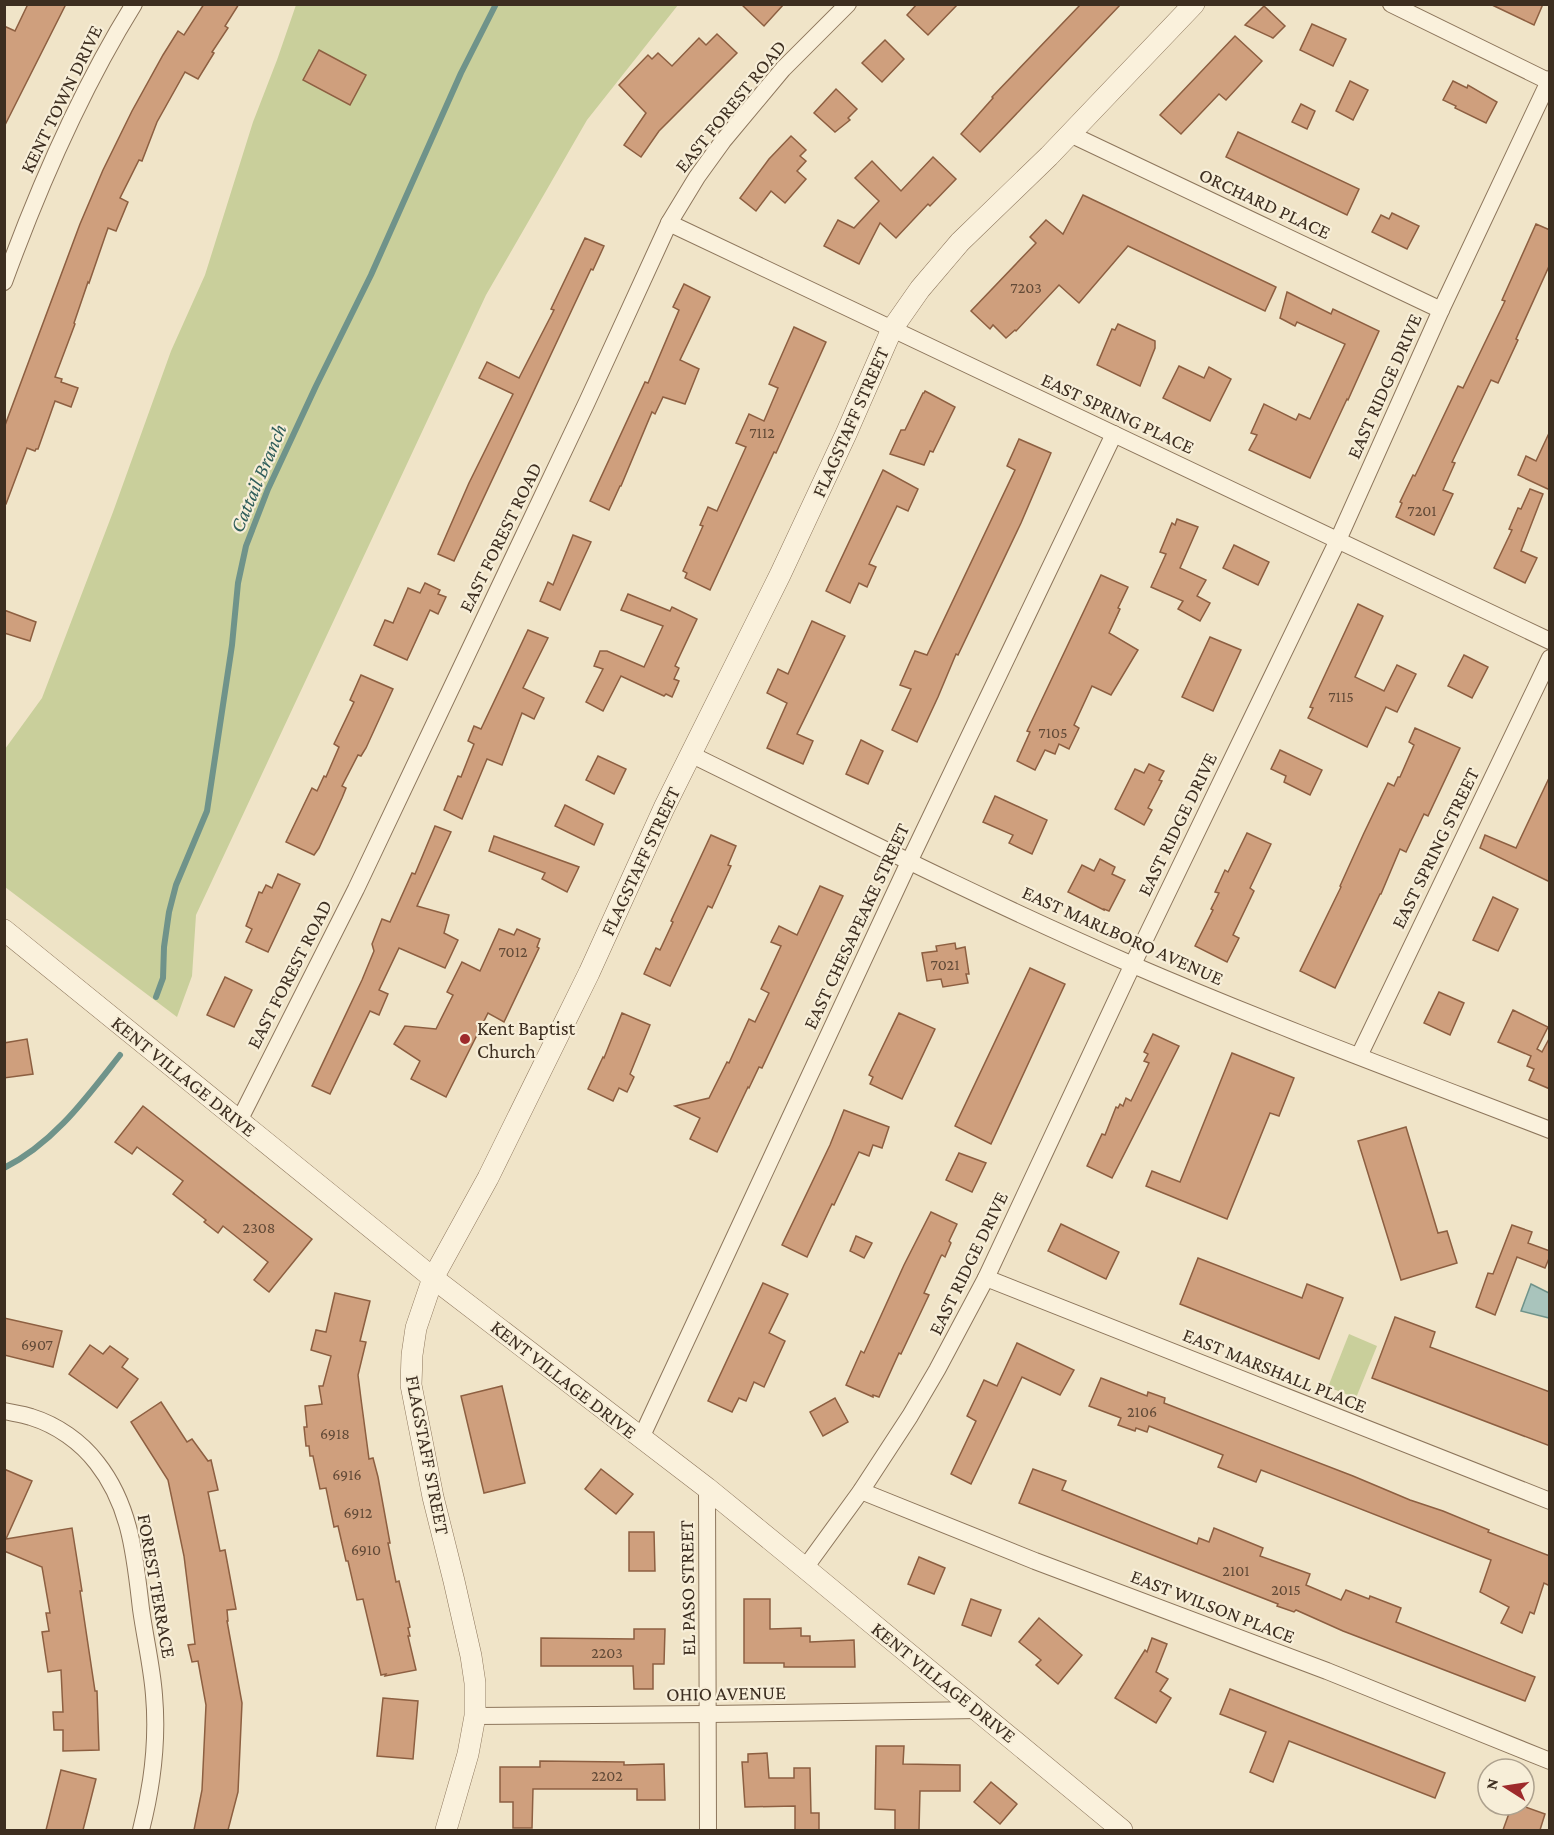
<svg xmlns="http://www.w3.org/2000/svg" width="1554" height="1835" viewBox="0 0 1554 1835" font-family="'Crimson Pro',serif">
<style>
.green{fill:#c9cf9b}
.water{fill:#a9c4bc;stroke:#6f938a;stroke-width:1.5}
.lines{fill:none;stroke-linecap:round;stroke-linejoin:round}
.stream{stroke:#6f938a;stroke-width:6}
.building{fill:#cf9f7d;stroke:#8d5f41;stroke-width:1.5}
.minor-casing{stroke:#8d765c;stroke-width:18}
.tertiary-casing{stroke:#8d765c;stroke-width:22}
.minor{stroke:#faf1dc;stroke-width:16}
.tertiary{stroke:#faf1dc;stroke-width:21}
.poi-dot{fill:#9e2a2b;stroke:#f7eed8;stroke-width:2}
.labels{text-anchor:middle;stroke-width:4.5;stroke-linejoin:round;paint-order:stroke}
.number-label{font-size:16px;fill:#624a37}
.street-label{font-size:20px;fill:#3d2e20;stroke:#f7eed8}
.poi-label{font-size:20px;fill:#3d2e20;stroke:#f7eed8;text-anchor:start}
.water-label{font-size:21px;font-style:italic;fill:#2f5d5a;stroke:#f7eed8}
</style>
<rect width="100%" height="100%" fill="#f0e4c8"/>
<g class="green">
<path d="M296,5H678L587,120L486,295L196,915L192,976L177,1017L5,887V749L42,698L113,512L171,351L205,275L253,122L277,60Z"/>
<path d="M1349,1334L1377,1346L1356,1398L1328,1387Z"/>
</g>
<path class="water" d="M1531,1284L1549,1293V1318L1521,1311Z"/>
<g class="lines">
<g class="stream">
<path d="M156,997L163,978L164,947L169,912L176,885L207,811L232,645L238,583L246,546L268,489L316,386L371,275L461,73L496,4"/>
<path d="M4,1168C54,1143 87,1097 120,1055"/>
</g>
</g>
<g class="building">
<path d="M28,4H66L4,127V26L15,31Z"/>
<path d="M204,4H239L225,26L228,28L212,52L214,53L198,79L185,72L157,122L142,161L139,160L120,198L128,202L116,231L108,228L89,283L88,282L74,323L75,324L55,377L62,379L61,382L78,388L71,407L55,401L38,449H36L35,451L27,448L6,504H4V428L80,224L103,170L132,111L163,55L178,31L184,35Z"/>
<path d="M741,4H784L764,26Z"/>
<path d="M917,4H958L928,35L907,15Z"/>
<path d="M1081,4H1121L980,152L961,134L993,98L992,97Z"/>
<path d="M1490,4H1543L1534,25Z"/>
<path d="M1264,6L1285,26L1273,38L1245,25Z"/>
<path d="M1312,24L1346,39L1333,66L1300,50Z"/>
<path d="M717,34L737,53L659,131L641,157L624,145L646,113L619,85L648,55L652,59L658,53L672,66L699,38L706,45Z"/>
<path d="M1235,36L1262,61L1226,100L1219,94L1181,134L1160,115Z"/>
<path d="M885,40L904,59L882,82L862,63Z"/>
<path d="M319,50L366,75L350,105L303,80Z"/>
<path d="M1350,81L1368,90L1353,120L1336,111Z"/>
<path d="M1453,81L1467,88L1468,85L1497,102L1486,123L1455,108L1456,106L1443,100Z"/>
<path d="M836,89L857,109L848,118L850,120L835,132L814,113Z"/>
<path d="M1301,104L1315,111L1307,129L1292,122Z"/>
<path d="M1238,132L1359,189L1347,215L1226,157Z"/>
<path d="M791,136L806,150L800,156L806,161L797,171L806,179L785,203L771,191L756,211L740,198L769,159Z"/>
<path d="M933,157L956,179L930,206L928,204L896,238L880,223L859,264L824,246L838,220L854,228L879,201L855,178L872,161L901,191Z"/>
<path d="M1083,195L1276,287L1265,311L1128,246L1079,303L1059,285L1016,331L1015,330L1006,338L993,325L990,329L971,311L1036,243L1030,237L1046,220L1063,234Z"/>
<path d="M1392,213L1419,226L1407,249L1372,232L1381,215L1389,219Z"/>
<path d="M1536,224L1550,230V264L1516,339L1518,340L1498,383L1491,380L1452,462L1455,463L1443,490L1453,494L1434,535L1396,517L1402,503L1400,502L1413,475L1415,476L1458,386L1463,388L1505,301L1502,300Z"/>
<path d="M585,238L604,246L593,270L591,269L454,561L438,554L469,483L513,394L479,378L487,362L519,378L554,310L551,309Z"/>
<path d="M684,284L710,297L680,360L699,369L685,404L663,397L655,414L652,412L621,486H620L609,510L590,501L645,382L648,383L679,310L673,307Z"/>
<path d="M1287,292L1331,314L1333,309L1379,331L1348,400L1347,399L1310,478L1249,450L1257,435L1251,433L1264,404L1296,420L1299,414L1310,419L1345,344L1297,322L1295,326L1280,318Z"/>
<path d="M1118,324L1155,341V348L1140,386L1097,365L1112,329L1115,330Z"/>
<path d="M794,327L826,342L776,453L774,452L710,590L685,578L687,573L683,571L703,526L700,525L708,507L717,511L746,447L736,443L749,414L764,421L778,388L769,384Z"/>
<path d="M1179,366L1204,378L1209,367L1231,379L1210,421L1163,398Z"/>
<path d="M925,391L955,407L933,452L930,451L924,465L890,454L901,430H905L923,393H924Z"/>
<path d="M1550,431V490L1518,475L1526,456L1536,461Z"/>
<path d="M1019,439L1051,453L1021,523L958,655L956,654L938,697L917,742L892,730L911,689L900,685L915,651L927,655L1015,470L1007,466Z"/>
<path d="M883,470L918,489L908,511L897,506L869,564L876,567L867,587L859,583L850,603L826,591Z"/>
<path d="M1530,489L1543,494L1521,551L1537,558L1525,583L1494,568L1512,530L1509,529L1518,508L1521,509Z"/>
<path d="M1177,519L1198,527L1180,568L1206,580L1197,596L1210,603L1200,621L1178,609L1183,601L1151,587L1166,554L1160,552L1172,523L1175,525Z"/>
<path d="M573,535L591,542L560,610L540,601L548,582L553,585Z"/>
<path d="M1234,545L1269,562L1258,585L1223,568Z"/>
<path d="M1101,575L1128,587L1118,608L1120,609L1109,633L1138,650L1111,695L1092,686L1074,725L1079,728L1069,749L1059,744L1055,754L1045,750L1035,770L1017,761L1030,732L1027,731Z"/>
<path d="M425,583L440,590L438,594L446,597L438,614L430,610L407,660L374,645L385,620L393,623L408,588L420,593Z"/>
<path d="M628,594L670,611L672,607L697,619L675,666L679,668L674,679L679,681L672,697L666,694L664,696L621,676L603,711L586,702L603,669L594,666L600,651H607L644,667L663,626L621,610Z"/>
<path d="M1358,604L1383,616L1355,677L1384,691L1397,665L1416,674L1397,712L1386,707L1367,747L1308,718L1313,708L1310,707Z"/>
<path d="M4,610L36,622L30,641L4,633Z"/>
<path d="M812,621L845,636L797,734L813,741L803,764L767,748L787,703L767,693L778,669L788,674Z"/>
<path d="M528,630L548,638L523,688L544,698L534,719L522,713L502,765L487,759L462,819L444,810L458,776L461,777L474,744L468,741L474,726L481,729Z"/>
<path d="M1210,637L1241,650L1213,711L1182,697Z"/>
<path d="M1464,655L1488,667L1472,698L1448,686Z"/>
<path d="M361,675L393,689L366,748L361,756L358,755L342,786L346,788L342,798L319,848L314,855L286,842L312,788L317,791L324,776L326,777L339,747L334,744L354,702L350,700Z"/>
<path d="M1415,728L1460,748L1428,816L1424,814L1406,852L1400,849L1381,894H1380L1335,988L1300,971L1341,887L1340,886L1364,833L1388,783L1394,786L1398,777H1400L1414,745L1409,742Z"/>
<path d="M861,740L883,751L868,784L846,774Z"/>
<path d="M1280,750L1322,770L1310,795L1284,782L1286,776L1271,769Z"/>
<path d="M598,756L626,769L614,794L586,780Z"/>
<path d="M1149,764L1164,771L1159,780L1162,781L1148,808L1152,810L1144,825L1115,809L1135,769L1144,773Z"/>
<path d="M1550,776V882L1480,848L1485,835L1516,848Z"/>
<path d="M995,796L1047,820L1032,854L1009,843L1013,835L983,822Z"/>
<path d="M565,805L603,824L594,845L555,826Z"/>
<path d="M435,826L451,832L417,906L449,915L444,933L458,940L445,968L399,948L379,990L388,994L379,1015L370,1011L330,1094L312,1086L362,980L374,951L372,944L382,919L390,922L412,873L415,874Z"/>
<path d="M1247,833L1271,844L1250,888L1254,891L1233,935L1239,938L1227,962L1195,946L1213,910L1211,909L1219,893L1215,892L1225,870L1228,872Z"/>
<path d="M711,835L736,846L728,865L731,866L712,908L708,906L670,986L644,974L656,948L660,950L673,922L671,921Z"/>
<path d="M494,836L579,867L567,892L542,879L545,873L489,851Z"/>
<path d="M1100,859L1115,867L1112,874L1125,880L1109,911L1104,909V910L1068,892L1082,865L1094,871Z"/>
<path d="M278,874L300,884L268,952L246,942L252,929L246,926L259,892L262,893L266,885L272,888Z"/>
<path d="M820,886L843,896L762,1068L759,1067L749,1088L748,1087L717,1152L690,1139L700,1118L675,1106L709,1098L727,1062L729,1063L749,1019L755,1022L769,993L761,989L781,946L771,942L779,926L797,935Z"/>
<path d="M1493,897L1518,909L1498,951L1473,940Z"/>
<path d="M499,929L514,935L517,929L540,939L537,947L539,948L504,1022L488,1013L446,1097L411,1079L420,1061L394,1044L405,1026L436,1029L453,995L447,992L462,962L480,971Z"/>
<path d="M955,943L956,949L965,947L969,974H966L968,983L943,987L941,979L927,981L922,953L937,951L936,946Z"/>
<path d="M1030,968L1065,984L991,1144L955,1126Z"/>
<path d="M225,977L252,990L234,1027L207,1015Z"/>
<path d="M1439,992L1464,1003L1450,1035L1424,1023Z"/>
<path d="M1513,1010L1548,1027L1537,1049L1542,1052L1550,1037V1089L1529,1080L1534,1069L1527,1066L1531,1056L1498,1042Z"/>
<path d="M622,1013L650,1025L630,1074L634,1077L627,1092L619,1088L613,1101L588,1089L603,1057L604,1058Z"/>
<path d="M899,1013L935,1029L902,1099L870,1084L873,1077L869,1075Z"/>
<path d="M1153,1034L1179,1046L1112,1178L1087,1166L1102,1134L1105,1135L1116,1107L1118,1108L1120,1104L1123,1106L1126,1098L1131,1101L1149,1063L1144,1061L1148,1054L1144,1052Z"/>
<path d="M27,1039L33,1074L4,1078V1043Z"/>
<path d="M1232,1053L1294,1078L1279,1116L1270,1113L1227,1219L1146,1186L1152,1171L1180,1182Z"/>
<path d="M143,1106L312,1239L269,1292L254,1280L268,1262L223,1226L218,1233L204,1222L206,1220L173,1194L183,1181L137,1147L132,1154L115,1142Z"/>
<path d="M844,1110L889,1127L882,1148L873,1145L869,1156L859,1152L834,1205L832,1204L807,1257L782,1245L830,1145Z"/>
<path d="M1406,1127L1438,1233L1447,1231L1457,1263L1401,1280L1358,1141Z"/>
<path d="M959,1153L986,1163L972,1192L946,1180Z"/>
<path d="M931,1212L957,1224L949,1241L951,1243L945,1257L942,1255L941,1256L924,1293L929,1295L901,1354L899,1353L879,1397L873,1395V1397L846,1385L861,1351L864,1353L904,1265Z"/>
<path d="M1061,1224L1119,1252L1106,1279L1048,1251Z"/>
<path d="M1512,1225L1532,1232L1528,1243L1550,1251V1256L1545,1268L1517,1257L1495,1315L1476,1307L1488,1273L1493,1274Z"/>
<path d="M856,1236L872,1243L864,1258L850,1251Z"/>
<path d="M1198,1258L1302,1298L1307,1284L1343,1298L1319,1359L1180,1304Z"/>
<path d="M763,1283L788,1294L769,1333L785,1341L764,1387L754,1382L746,1401L739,1398L732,1412L708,1401Z"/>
<path d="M335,1293L370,1301L360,1341L366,1342L358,1375L361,1399L369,1459L373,1458L378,1477L390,1543H388L396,1582L399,1581L410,1627L408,1628L410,1636H408L416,1670L385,1676L386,1674L381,1675L363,1599L357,1600L348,1561H346L338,1526L334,1527L326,1488L320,1489L313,1456H310L309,1446H306L304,1427H307L305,1406L322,1404L319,1386H323L331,1356L311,1350L316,1330L326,1332Z"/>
<path d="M1395,1317L1435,1332L1430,1347L1550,1392V1446L1372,1378Z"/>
<path d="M4,1318L62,1331L53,1367L4,1355Z"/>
<path d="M1017,1343L1074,1370L1060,1395L1022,1377L971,1484L951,1474L976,1421L967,1416L984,1380L997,1386Z"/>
<path d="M90,1345L103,1354L110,1346L128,1359L122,1367L138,1379L117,1408L69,1374Z"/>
<path d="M1101,1378L1147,1396L1148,1392L1165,1398L1164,1403L1353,1476L1410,1500L1443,1511L1489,1530L1488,1532L1550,1556V1586L1544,1583L1534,1614L1530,1612L1522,1633L1501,1623L1509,1607L1480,1592L1491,1560L1261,1470L1256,1482L1218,1467L1223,1455L1149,1426L1147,1432L1136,1428L1135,1431L1118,1425L1121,1418L1089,1406Z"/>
<path d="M502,1386L525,1483L484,1493L461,1396Z"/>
<path d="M835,1398L848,1422L823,1436L810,1412Z"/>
<path d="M161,1402L187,1442L192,1439L208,1461L211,1460L218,1490L208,1492L220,1551L225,1550L236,1609L227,1610L228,1621H227L242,1703L238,1792L228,1830H194L202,1790L206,1705L198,1661L192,1662L188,1645L195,1644L184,1556L168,1480L131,1422Z"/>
<path d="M4,1469L32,1481L6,1539L72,1528L82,1591H80L95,1691H97L99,1750L63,1751V1730H54L53,1712H63L61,1670L48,1672L42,1632L49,1631L46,1613H50L42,1567L4,1551Z"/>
<path d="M601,1469L633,1494L616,1514L585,1489Z"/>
<path d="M1033,1469L1066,1481L1062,1490L1197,1544L1199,1538L1209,1542L1214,1528L1263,1548L1260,1556L1310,1574L1306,1585L1341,1600L1346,1590L1369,1599L1370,1596L1401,1608L1396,1622L1535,1677L1525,1701L1343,1631L1296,1610L1294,1612L1277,1606L1278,1604L1019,1503Z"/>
<path d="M629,1532H654L655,1571H629Z"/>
<path d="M919,1557L945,1568L934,1594L908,1584Z"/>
<path d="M744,1599H770V1629L801,1628V1636H810V1642L854,1640L855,1667H784V1663H744Z"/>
<path d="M971,1599L1001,1610L991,1636L962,1625Z"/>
<path d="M1039,1618L1082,1655L1058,1684L1036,1665L1041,1660L1019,1642Z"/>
<path d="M634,1629H665L664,1664H653V1689H634L633,1666H541V1638L634,1639Z"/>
<path d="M1152,1638L1167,1644L1156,1672L1168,1679L1160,1691L1171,1698L1156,1723L1115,1698L1145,1650L1147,1652Z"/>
<path d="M1230,1689L1445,1773L1435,1798L1289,1741L1273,1782L1250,1772L1266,1732L1220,1714Z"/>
<path d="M383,1698L418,1701L413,1759L377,1756Z"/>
<path d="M876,1746H904L903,1764L960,1765V1791H920L919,1830H895V1810L875,1809Z"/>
<path d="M767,1753L769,1778H794V1768H810L811,1813H819V1830H795V1806L745,1807L742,1762H748V1754Z"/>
<path d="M540,1761L624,1762V1765L664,1764L665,1800H637V1789H533L532,1828H513V1802H500V1767H540Z"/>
<path d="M61,1770L96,1779L83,1830H46Z"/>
<path d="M991,1782L1017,1804L1000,1824L974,1802Z"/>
<path d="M1512,1805H1520L1545,1814L1540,1830H1503Z"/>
</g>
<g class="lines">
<g class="minor-casing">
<g id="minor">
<path d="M1391,4L1548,81"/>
<path d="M1070,134L1441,310"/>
<path d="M669,223L1550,641"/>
<path d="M4,282C39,186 80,91 134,4"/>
<path d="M690,754C837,826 983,900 1133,965C1270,1024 1410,1076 1550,1130"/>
<path d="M1359,1056L1550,658"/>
<path d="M239,1121L356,889L587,402L669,223L697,177L723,141L783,69L848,4"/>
<path d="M986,1278L1550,1501"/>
<path d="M4,1411C13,1413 23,1414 31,1417C57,1425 81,1442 97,1463C131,1506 135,1558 141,1609C145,1638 152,1667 154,1695C158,1740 152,1787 141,1830"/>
<path d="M641,1438L909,862L1114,434"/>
<path d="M707,1488L708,1830"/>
<path d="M861,1491L1035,1561L1327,1671L1550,1761"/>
<path d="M805,1568L861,1491L910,1416L937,1370L986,1278L1133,964L1338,540L1441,310L1550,79"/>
<path d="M475,1716L709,1714L979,1710"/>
</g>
</g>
<g class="tertiary-casing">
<g id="tertiary">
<path d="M4,930L433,1278L707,1488L805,1568L1122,1830"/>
<path d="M446,1830L468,1754L475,1716V1683L471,1656L454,1581L433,1497L411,1385L412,1355L416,1328L433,1278L488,1178L589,973L664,808L780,575L846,434L892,329L920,289L960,242L1049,156L1194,4"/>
</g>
</g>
<use href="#minor" class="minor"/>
<use href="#tertiary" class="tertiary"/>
</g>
<circle class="poi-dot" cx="465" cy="1039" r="6"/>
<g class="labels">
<g class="number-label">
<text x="1026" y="293">7203</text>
<text x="762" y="438">7112</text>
<text x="1422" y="516">7201</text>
<text x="1341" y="702">7115</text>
<text x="1053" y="738">7105</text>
<text x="513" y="957">7012</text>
<text x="945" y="970">7021</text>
<text x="259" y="1233">2308</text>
<text x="37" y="1350">6907</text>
<text x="1142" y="1417">2106</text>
<text x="335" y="1439">6918</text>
<text x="347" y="1480">6916</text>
<text x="358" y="1518">6912</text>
<text x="366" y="1555">6910</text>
<text x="1236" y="1576">2101</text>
<text x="1286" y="1595">2015</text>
<text x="607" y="1658">2203</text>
<text x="607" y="1781">2202</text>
</g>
<g class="street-label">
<text transform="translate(61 99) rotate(-64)" y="7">KENT TOWN DRIVE</text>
<text transform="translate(730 106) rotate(-51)" y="7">EAST FOREST ROAD</text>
<text transform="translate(1265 203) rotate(25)" y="7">ORCHARD PLACE</text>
<text transform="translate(1384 386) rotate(-66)" y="7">EAST RIDGE DRIVE</text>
<text transform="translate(1118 413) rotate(25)" y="7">EAST SPRING PLACE</text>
<text transform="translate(850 422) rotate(-66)" y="7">FLAGSTAFF STREET</text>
<text transform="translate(500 537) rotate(-64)" y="7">EAST FOREST ROAD</text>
<text transform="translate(1177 824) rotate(-64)" y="7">EAST RIDGE DRIVE</text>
<text transform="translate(1435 848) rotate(-64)" y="7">EAST SPRING STREET</text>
<text transform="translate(640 861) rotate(-65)" y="7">FLAGSTAFF STREET</text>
<text transform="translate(856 926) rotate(-65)" y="7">EAST CHESAPEAKE STREET</text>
<text transform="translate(1123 935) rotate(24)" y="7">EAST MARLBORO AVENUE</text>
<text transform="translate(289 974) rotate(-63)" y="7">EAST FOREST ROAD</text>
<text transform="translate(184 1076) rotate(39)" y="7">KENT VILLAGE DRIVE</text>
<text transform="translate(968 1263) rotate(-64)" y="7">EAST RIDGE DRIVE</text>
<text transform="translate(1275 1370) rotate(22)" y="7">EAST MARSHALL PLACE</text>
<text transform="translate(564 1379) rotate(38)" y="7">KENT VILLAGE DRIVE</text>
<text transform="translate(428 1455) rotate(79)" y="7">FLAGSTAFF STREET</text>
<text transform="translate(157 1586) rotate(80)" y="7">FOREST TERRACE</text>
<text transform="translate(687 1588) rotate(-91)" y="7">EL PASO STREET</text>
<text transform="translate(1213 1606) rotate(21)" y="7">EAST WILSON PLACE</text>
<text transform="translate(944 1682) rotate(39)" y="7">KENT VILLAGE DRIVE</text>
<text transform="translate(726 1693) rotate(-1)" y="7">OHIO AVENUE</text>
</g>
<g class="poi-label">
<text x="477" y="1035">Kent Baptist<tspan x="477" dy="23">Church</tspan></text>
</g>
<g class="water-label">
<text transform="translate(258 478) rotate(-67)" y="7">Cattail Branch</text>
</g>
</g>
<rect width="1554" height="1835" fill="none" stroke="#3d2e20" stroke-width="12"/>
<g transform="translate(1506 1787) rotate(282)"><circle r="28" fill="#f7eed8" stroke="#ada18e" stroke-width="1.5"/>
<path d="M0-4.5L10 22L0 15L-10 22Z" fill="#9e2a2b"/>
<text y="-9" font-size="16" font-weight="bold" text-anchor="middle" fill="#3d2e20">N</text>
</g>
</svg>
